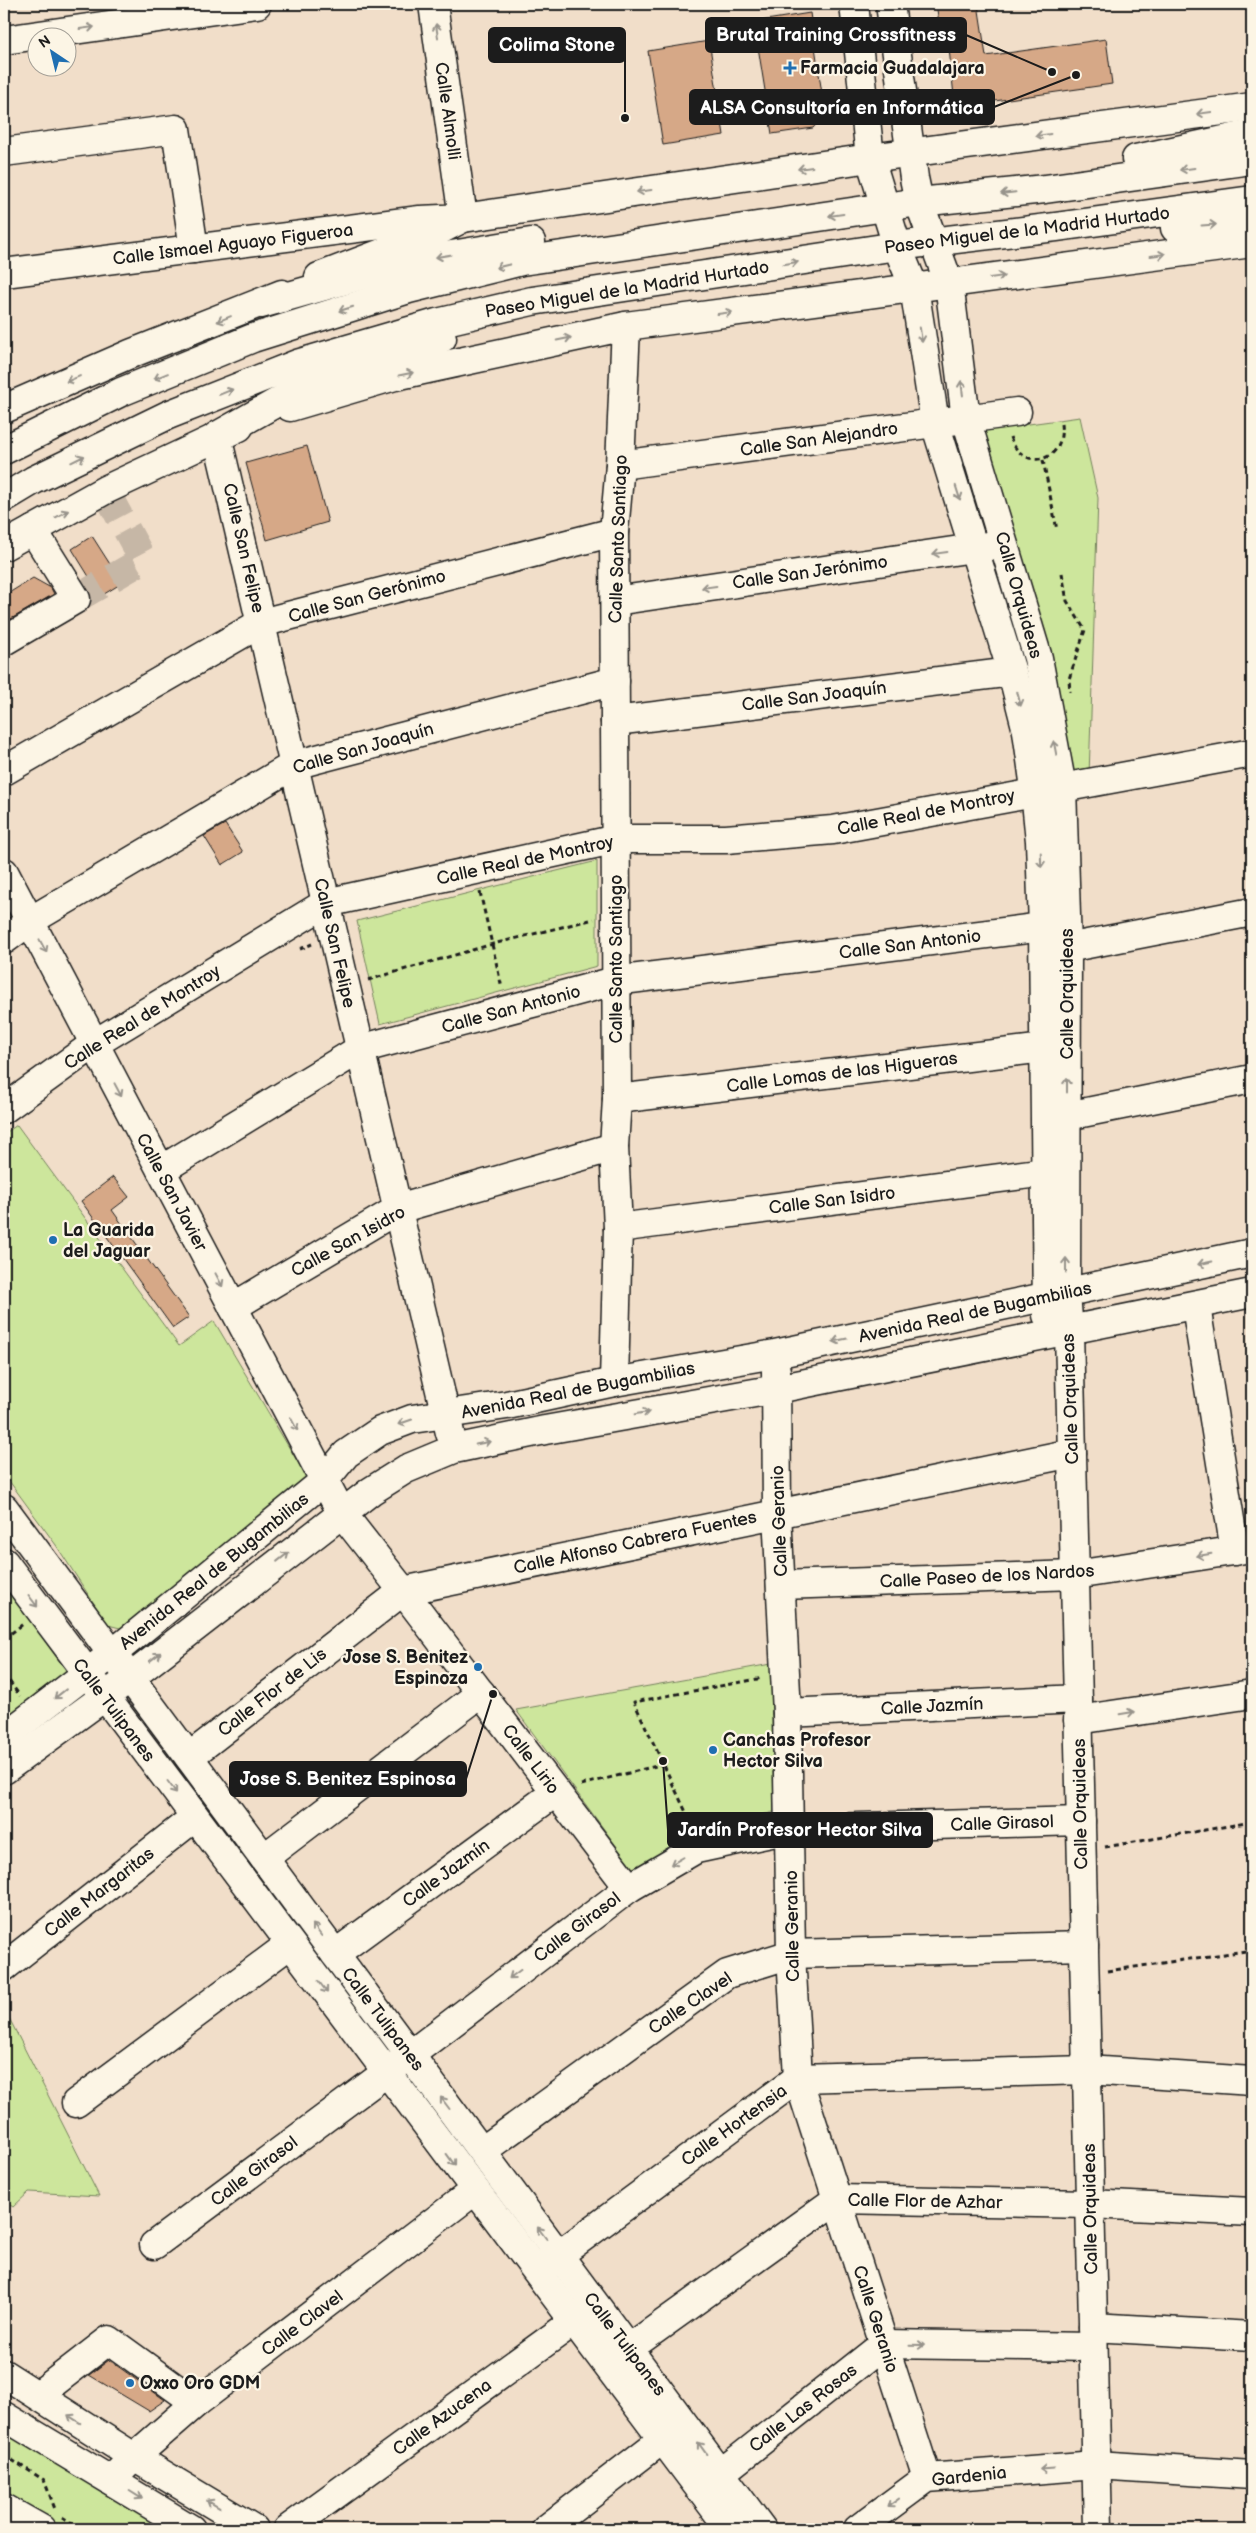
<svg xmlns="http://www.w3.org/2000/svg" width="1256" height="2533" viewBox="0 0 1256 2533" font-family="'Balsamiq Sans',sans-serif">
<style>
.green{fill:#cde69c;stroke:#74815c}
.building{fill:#d6a887;stroke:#1c1c1c}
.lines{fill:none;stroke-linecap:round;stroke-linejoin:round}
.minor-tunnel{stroke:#c6b7a6;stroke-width:28;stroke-dasharray:28 14;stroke-linecap:butt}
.minor-casing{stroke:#1c1c1c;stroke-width:31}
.major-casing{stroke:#1c1c1c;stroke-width:31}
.highway-casing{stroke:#1c1c1c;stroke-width:31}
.path{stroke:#1c1c1c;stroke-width:3;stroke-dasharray:5 4;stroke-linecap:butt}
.minor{stroke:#fcf5e5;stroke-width:28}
.major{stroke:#fcf5e5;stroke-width:28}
.highway{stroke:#fcf5e5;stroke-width:28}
.oneway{stroke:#97938b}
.poi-dot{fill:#1f6fb2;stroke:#fcf5e5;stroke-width:2}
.labels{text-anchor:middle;stroke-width:4.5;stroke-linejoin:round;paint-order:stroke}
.poi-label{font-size:18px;font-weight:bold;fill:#1c1c1c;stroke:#fcf5e5;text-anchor:start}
.street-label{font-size:18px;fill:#1c1c1c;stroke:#fcf5e5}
.leader{fill:none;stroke:#1c1c1c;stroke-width:2}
.callout-dot{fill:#1c1c1c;stroke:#fcf5e5;stroke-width:2}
.callout{fill:#1c1c1c;stroke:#1c1c1c;stroke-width:2}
.callout-label{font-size:19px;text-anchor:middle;font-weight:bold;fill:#fff}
</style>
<rect width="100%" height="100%" fill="#f1dec9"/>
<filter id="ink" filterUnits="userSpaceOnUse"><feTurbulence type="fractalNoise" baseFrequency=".02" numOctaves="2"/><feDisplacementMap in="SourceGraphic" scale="10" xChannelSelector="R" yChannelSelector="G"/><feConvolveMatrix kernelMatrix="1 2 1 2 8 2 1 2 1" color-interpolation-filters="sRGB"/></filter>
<g filter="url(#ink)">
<g class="green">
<path d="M1080,417L1098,498L1089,777L1073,779L978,431Z"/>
<path d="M597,861V966L380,1024L357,921Z"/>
<path d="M17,1125L179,1346L214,1321L306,1476L304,1488L124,1629L108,1625L56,1545L4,1474V1134Z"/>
<path d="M4,1584L67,1672L4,1719Z"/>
<path d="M771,1664L774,1812L695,1830L634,1870L516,1710Z"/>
<path d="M4,2008L99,2196L29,2192L13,2207L4,2201Z"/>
<path d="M4,2432L163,2529H66L4,2492Z"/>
</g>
<g class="building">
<path d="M936,4H978L986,56L1106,39L1112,84L967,105L954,96L948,39L942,40Z"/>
<path d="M810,13L825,114L813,128L772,134L754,22Z"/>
<path d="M709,41L724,135L663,145L648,51Z"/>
<path d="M307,446L328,522L267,540L246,463Z"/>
<path d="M92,536L122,583L101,596L72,549Z"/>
<path d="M33,578L51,588L54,594L4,623V596Z"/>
<path d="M225,824L243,852L222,865L204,836Z"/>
<path d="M113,1177L129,1197L112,1210L189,1317L173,1328L81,1201Z"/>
<path d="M109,2360L165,2400L149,2411L89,2375Z"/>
</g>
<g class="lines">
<path class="minor-tunnel" d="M76,599L143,560L105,490"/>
<g class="minor-casing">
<g id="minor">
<path d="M854,4L870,158L897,246L914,287L935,423L1012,672L1027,731L1034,781L1040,841L1043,927L1047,1315"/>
<path d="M890,4L914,178L919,202L949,283L966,419L1038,658L1062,787L1067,948L1066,1293L1069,1331L1098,2529"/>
<path d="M4,40L257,4"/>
<path d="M4,152L176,129L194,249"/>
<path d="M4,273L420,220L463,218L433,4"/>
<path d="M319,277L434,233L463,218L870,158L1252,107"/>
<path d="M290,407L395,376L626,326L1252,243"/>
<path d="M4,409L130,354L282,294"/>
<path d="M217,436L450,1433"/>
<path d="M620,465L1017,412"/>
<path d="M4,546L105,490L239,427"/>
<path d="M615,601L994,545"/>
<path d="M4,641L76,599L33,530"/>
<path d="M615,721L1012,672"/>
<path d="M4,771L261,623L614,532"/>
<path d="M4,872L341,1512L403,1591L629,1888"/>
<path d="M4,940L30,921L294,765L615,681"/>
<path d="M1067,948L1252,912"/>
<path d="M617,1099L1061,1046"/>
<path d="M4,1109L94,1044L326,903L617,839H726L833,830L1252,753"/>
<path d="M1067,1116L1252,1079"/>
<path d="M161,1170L360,1049L615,981L1043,927"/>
<path d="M618,1228L1046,1172"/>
<path d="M1196,1306L1235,1551"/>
<path d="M233,1307L398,1209L614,1147"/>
<path d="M776,1371L777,1513L787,1713L791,1954L798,2078L927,2478"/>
<path d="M614,1382L618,1228L614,1147L617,1099L614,532L620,465L626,326"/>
<path d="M4,1508L762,2529"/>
<path d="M4,1562L730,2529"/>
<path d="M781,1585L1075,1575L1252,1548"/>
<path d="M787,1713L1078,1699"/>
<path d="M1078,1720L1252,1694"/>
<path d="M4,1737L112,1654L324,1481L346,1454L380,1431L412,1419L507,1405L614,1382L775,1354L1252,1253"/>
<path d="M189,1757L403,1591L1072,1453"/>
<path d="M4,1770L130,1678L371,1491L406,1469L454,1449L545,1430L777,1389L1252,1293"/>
<path d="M264,1858L481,1693"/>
<path d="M335,1954L556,1792"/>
<path d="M4,1967L195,1817"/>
<path d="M76,2103L290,1944"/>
<path d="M482,2151L727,1974L791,1954L1084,1946"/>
<path d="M154,2245L410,2055L629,1888L696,1849L790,1829L1081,1821"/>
<path d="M544,2266L798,2078L1087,2070L1252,2081"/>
<path d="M1093,2327L1252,2336"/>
<path d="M628,2349L837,2199L1090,2204L1252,2212"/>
<path d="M38,2395L109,2340L196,2403"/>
<path d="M111,2480L134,2457L196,2403L474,2191"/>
<path d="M707,2484L884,2344L1093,2347"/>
<path d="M4,2508L41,2529"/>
<path d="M288,2529L587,2312"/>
<path d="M546,2529L676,2429"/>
<path d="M858,2529L927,2478L1096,2465L1252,2475"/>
</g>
</g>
<g class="major-casing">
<g id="major">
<path d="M4,2374L134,2457L254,2529"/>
<path d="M4,2416L191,2529"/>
</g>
</g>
<g class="highway-casing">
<g id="highway">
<path d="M1136,159L1252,134"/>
<path d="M1175,228L1252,222"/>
<path d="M261,304L409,262L531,242"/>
<path d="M217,436L288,396L442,338"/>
<path d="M4,450L121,392L253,338L409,289L522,261L919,202L1045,189L1252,160"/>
<path d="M4,498L34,480L168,415L297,364L437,323L532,301L897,246L1056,227L1252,200"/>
</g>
</g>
<g class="path">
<path d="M1010,437C1022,472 1066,464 1061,424"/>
<path d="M1043,460L1057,530"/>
<path d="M1062,573L1067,601L1085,630L1069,679L1070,692"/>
<path d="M480,892L502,988"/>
<path d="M300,949L312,944"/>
<path d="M368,980L493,944L594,919"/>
<path d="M4,1639L23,1624"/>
<path d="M4,1674L20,1696"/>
<path d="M581,1785L664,1764"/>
<path d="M693,1827L634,1702L763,1678"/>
<path d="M1105,1847L1252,1822"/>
<path d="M1107,1971L1252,1950"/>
<path d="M4,2455L44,2480L55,2509"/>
<path d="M62,2518L80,2529"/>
</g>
<use href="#minor" class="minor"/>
<use href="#major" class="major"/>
<use href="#highway" class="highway"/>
</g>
<defs><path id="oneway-shaft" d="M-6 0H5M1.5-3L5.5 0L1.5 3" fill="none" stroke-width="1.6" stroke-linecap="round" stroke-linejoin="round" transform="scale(1.25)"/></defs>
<g class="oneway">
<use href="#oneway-shaft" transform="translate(87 28) rotate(-8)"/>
<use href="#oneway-shaft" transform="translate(437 31) rotate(-98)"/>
<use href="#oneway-shaft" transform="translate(1204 113) rotate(172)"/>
<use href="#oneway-shaft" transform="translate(1043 135) rotate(172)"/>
<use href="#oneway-shaft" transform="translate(805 168) rotate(172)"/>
<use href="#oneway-shaft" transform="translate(1187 169) rotate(172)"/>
<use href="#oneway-shaft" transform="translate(644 191) rotate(172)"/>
<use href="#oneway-shaft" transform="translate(1008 193) rotate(174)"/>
<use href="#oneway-shaft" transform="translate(836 215) rotate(172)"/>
<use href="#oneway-shaft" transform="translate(1209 225) rotate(-4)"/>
<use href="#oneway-shaft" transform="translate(1158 255) rotate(-8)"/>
<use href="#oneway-shaft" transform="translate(443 256) rotate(171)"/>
<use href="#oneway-shaft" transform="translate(791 263) rotate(-9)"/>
<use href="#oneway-shaft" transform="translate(503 266) rotate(166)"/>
<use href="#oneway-shaft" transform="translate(997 277) rotate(-8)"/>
<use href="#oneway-shaft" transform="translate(346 309) rotate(163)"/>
<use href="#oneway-shaft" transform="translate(725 313) rotate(-8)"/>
<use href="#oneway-shaft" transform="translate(224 319) rotate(158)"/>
<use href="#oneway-shaft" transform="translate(921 335) rotate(81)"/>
<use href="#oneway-shaft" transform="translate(564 339) rotate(-12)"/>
<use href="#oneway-shaft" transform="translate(406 374) rotate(-12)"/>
<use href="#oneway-shaft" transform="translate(161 376) rotate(158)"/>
<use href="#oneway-shaft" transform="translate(73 379) rotate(157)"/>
<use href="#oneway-shaft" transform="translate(962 388) rotate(-97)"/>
<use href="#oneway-shaft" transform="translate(226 392) rotate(-22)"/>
<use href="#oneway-shaft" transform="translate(78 459) rotate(-26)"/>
<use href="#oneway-shaft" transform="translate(958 493) rotate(72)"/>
<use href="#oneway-shaft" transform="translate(62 514) rotate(-29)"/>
<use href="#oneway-shaft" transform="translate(940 553) rotate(172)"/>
<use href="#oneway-shaft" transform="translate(709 587) rotate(172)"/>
<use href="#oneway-shaft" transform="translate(1019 699) rotate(76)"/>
<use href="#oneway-shaft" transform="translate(1055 748) rotate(-101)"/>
<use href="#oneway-shaft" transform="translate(1041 860) rotate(88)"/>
<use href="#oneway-shaft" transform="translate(43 946) rotate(62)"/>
<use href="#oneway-shaft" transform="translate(1067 1085) rotate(-90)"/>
<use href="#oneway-shaft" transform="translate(118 1090) rotate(62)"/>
<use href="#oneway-shaft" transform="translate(1205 1263) rotate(168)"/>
<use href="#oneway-shaft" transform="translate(1066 1265) rotate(-90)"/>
<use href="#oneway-shaft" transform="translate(219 1280) rotate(62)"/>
<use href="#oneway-shaft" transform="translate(840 1340) rotate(168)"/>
<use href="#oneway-shaft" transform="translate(642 1413) rotate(-10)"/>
<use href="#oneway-shaft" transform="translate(405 1422) rotate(161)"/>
<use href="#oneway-shaft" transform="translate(294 1424) rotate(62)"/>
<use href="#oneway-shaft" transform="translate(483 1443) rotate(-12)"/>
<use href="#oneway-shaft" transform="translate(1204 1555) rotate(171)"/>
<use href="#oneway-shaft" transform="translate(283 1557) rotate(-38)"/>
<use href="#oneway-shaft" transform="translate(33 1601) rotate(53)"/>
<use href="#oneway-shaft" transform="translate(155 1657) rotate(-38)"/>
<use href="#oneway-shaft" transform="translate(60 1694) rotate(142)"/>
<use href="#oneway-shaft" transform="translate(1127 1713) rotate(-9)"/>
<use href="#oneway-shaft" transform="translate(172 1787) rotate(53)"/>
<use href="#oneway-shaft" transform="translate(677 1861) rotate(150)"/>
<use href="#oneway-shaft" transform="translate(317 1930) rotate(-127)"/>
<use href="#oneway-shaft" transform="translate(515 1974) rotate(143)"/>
<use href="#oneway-shaft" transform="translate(323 1987) rotate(53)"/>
<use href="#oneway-shaft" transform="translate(445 2103) rotate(-127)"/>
<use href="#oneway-shaft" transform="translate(451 2160) rotate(54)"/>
<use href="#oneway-shaft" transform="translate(542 2233) rotate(-127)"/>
<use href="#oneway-shaft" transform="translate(917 2345) rotate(1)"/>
<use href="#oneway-shaft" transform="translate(74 2419) rotate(-147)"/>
<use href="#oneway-shaft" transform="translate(702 2448) rotate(-126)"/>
<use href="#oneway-shaft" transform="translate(1047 2469) rotate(176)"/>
<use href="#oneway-shaft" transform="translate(136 2495) rotate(32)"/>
<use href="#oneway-shaft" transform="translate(893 2503) rotate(144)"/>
<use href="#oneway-shaft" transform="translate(213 2504) rotate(-149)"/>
</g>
</g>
<g class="poi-dot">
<path d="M787.5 60.5h5v5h5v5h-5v5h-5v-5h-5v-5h5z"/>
<circle cx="53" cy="1240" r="5"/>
<circle cx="478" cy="1667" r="5"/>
<circle cx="713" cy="1750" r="5"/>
<circle cx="130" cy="2383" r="5"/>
</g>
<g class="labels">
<g class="poi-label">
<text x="800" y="74">Farmacia Guadalajara</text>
<text x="63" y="1236">La Guarida<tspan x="63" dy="21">del Jaguar</tspan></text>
<text x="468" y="1663" text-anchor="end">Jose S. Benitez<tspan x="468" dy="21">Espinoza</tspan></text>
<text x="723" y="1746">Canchas Profesor<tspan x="723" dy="21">Hector Silva</tspan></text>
<text x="140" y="2389">Oxxo Oro GDM</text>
</g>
<g class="street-label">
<text transform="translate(448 111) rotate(82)" y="6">Calle Almolli</text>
<text transform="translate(1027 230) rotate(-7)" y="6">Paseo Miguel de la Madrid Hurtado</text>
<text transform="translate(233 244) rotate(-7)" y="6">Calle Ismael Aguayo Figueroa</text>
<text transform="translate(627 289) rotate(-9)" y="6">Paseo Miguel de la Madrid Hurtado</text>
<text transform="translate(819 439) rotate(-8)" y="6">Calle San Alejandro</text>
<text transform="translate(618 539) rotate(-88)" y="6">Calle Santo Santiago</text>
<text transform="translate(244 548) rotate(77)" y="6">Calle San Felipe</text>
<text transform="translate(810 572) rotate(-8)" y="6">Calle San Jerónimo</text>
<text transform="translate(1019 595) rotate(74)" y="6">Calle Orquideas</text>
<text transform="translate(367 596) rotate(-15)" y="6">Calle San Gerónimo</text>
<text transform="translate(814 696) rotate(-7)" y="6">Calle San Joaquín</text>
<text transform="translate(363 748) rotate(-16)" y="6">Calle San Joaquín</text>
<text transform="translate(926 812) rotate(-11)" y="6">Calle Real de Montroy</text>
<text transform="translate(525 860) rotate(-12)" y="6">Calle Real de Montroy</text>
<text transform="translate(335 943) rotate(77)" y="6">Calle San Felipe</text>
<text transform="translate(910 944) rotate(-7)" y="6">Calle San Antonio</text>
<text transform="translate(616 959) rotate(-90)" y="6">Calle Santo Santiago</text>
<text transform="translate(1067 994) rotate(-90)" y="6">Calle Orquideas</text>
<text transform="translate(511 1009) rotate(-15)" y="6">Calle San Antonio</text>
<text transform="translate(142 1017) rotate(-32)" y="6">Calle Real de Montroy</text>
<text transform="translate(842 1072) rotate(-7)" y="6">Calle Lomas de las Higueras</text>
<text transform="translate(172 1192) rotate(62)" y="6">Calle San Javier</text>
<text transform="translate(832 1200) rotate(-7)" y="6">Calle San Isidro</text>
<text transform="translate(348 1241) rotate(-29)" y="6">Calle San Isidro</text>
<text transform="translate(975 1312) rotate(-12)" y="6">Avenida Real de Bugambilias</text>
<text transform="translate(578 1390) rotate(-11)" y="6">Avenida Real de Bugambilias</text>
<text transform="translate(1070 1399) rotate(-92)" y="6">Calle Orquideas</text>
<text transform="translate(779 1521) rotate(-92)" y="6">Calle Geranio</text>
<text transform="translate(635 1542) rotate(-12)" y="6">Calle Alfonso Cabrera Fuentes</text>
<text transform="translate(214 1571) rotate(-39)" y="6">Avenida Real de Bugambilias</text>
<text transform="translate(987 1576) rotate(-3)" y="6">Calle Paseo de los Nardos</text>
<text transform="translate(272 1692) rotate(-38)" y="6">Calle Flor de Lis</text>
<text transform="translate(932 1706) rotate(-3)" y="6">Calle Jazmín</text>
<text transform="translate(114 1710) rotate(53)" y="6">Calle Tulipanes</text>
<text transform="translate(531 1759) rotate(53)" y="6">Calle Lirio</text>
<text transform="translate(1080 1804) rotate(-91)" y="6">Calle Orquideas</text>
<text transform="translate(1002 1823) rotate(-2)" y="6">Calle Girasol</text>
<text transform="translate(446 1873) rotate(-36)" y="6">Calle Jazmín</text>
<text transform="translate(99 1892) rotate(-38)" y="6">Calle Margaritas</text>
<text transform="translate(792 1926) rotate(-91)" y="6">Calle Geranio</text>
<text transform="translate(577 1927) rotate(-37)" y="6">Calle Girasol</text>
<text transform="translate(690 2003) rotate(-34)" y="6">Calle Clavel</text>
<text transform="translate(383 2019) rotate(53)" y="6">Calle Tulipanes</text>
<text transform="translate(734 2125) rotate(-36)" y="6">Calle Hortensia</text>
<text transform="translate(254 2171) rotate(-37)" y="6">Calle Girasol</text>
<text transform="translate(925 2201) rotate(1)" y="6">Calle Flor de Azhar</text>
<text transform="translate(1090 2209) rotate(-91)" y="6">Calle Orquideas</text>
<text transform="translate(876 2319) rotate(72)" y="6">Calle Geranio</text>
<text transform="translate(302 2323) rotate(-37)" y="6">Calle Clavel</text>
<text transform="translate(625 2344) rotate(53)" y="6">Calle Tulipanes</text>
<text transform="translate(803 2408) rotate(-38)" y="6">Calle Las Rosas</text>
<text transform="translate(442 2417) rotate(-36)" y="6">Calle Azucena</text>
<text transform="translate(969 2476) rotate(-6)" y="6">Gardenia</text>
</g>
</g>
<path class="leader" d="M1052 72L966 35M625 118L625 45M1076 75L994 107M493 1694L466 1779M663 1761L668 1830"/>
<g class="callout-dot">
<circle cx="1052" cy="72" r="5"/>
<circle cx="625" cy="118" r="5"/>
<circle cx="1076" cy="75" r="5"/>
<circle cx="493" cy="1694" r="5"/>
<circle cx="663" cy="1761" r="5"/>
</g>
<g class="callout">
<rect x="706" y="18" width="260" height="34" rx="5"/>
<rect x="489" y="28" width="136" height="34" rx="5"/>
<rect x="690" y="90" width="304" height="34" rx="5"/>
<rect x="230" y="1762" width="236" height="34" rx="5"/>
<rect x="668" y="1813" width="264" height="34" rx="5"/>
</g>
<g class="callout-label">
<text x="836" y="41">Brutal Training Crossfitness</text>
<text x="557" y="51">Colima Stone</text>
<text x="842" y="114">ALSA Consultoría en Informática</text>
<text x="348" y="1785">Jose S. Benitez Espinosa</text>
<text x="800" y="1836">Jardín Profesor Hector Silva</text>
</g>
<rect width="1256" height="2533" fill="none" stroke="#fcf5e5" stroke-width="20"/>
<rect x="10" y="10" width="1236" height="2513" fill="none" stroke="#1c1c1c" stroke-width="2" filter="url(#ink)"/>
<g transform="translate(52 52) rotate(325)"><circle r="24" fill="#fcf5e5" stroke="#a29e95"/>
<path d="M0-4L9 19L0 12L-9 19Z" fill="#1f6fb2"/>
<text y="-8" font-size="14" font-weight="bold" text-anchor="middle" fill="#1c1c1c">N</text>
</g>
</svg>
